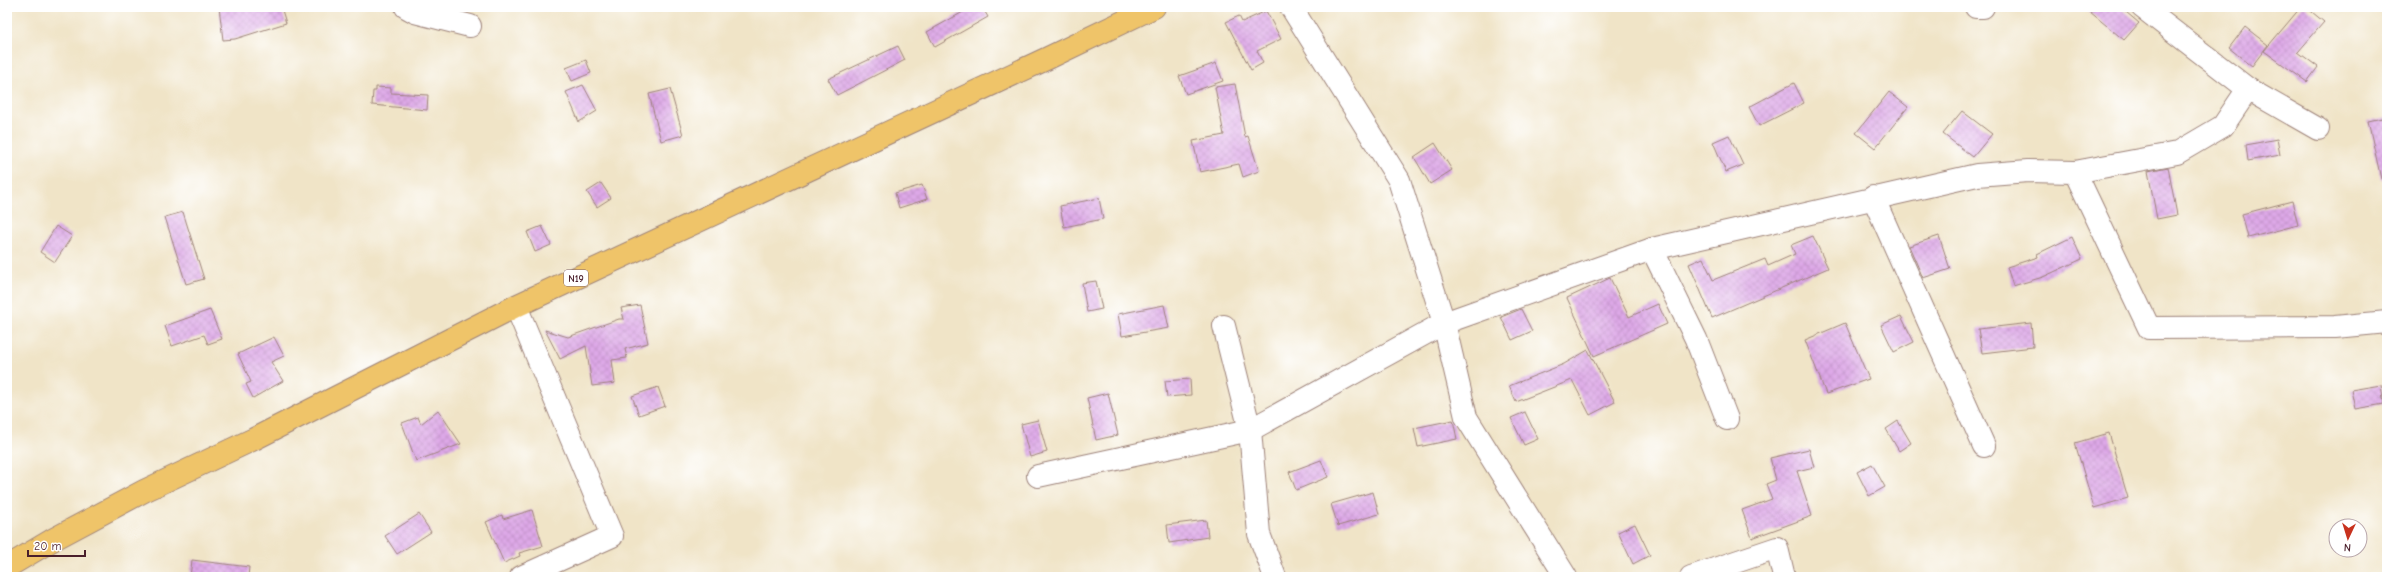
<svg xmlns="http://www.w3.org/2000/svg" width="2394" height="584" viewBox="0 0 2394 584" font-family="'Comic Neue',sans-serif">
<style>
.building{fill:url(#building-cross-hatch)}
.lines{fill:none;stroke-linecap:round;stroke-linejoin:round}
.minor-casing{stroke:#9d8279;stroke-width:24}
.primary-casing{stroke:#9d8279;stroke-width:24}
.minor{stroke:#fff;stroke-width:22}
.primary{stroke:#efc469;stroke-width:22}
.labels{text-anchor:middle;stroke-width:3.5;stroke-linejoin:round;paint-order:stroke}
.shield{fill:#fff;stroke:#80626b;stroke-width:1}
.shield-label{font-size:10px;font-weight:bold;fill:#4a1f2b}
</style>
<defs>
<pattern id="building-cross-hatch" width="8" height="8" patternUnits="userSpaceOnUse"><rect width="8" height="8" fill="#dda8e7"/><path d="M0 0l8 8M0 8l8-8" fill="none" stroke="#bf90c6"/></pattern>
</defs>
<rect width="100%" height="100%" fill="#fff"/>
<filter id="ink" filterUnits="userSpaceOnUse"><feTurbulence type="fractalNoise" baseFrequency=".025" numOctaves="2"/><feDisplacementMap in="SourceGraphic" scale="8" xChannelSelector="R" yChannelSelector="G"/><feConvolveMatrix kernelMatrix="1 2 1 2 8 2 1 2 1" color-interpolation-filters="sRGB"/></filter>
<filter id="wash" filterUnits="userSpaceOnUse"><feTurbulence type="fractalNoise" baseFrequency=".012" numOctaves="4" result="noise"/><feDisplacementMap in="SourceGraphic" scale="16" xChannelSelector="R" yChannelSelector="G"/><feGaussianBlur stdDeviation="0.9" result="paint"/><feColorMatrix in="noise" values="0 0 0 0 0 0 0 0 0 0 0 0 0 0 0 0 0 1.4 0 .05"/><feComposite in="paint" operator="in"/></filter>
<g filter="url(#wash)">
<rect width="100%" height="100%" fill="#f0e4c7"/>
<g id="blocks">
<g class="building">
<path d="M219,7H281L286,23L235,39L223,40Z"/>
<path d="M972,7H982L988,17L935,47L927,32Z"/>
<path d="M2084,7H2120L2139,23L2124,40Z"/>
<path d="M2301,7H2306L2324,22L2298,52L2318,67L2307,82L2264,51Z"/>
<path d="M1266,11L1281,39L1257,51L1263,63L1251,70L1226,22L1239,16L1242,22Z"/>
<path d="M2245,27L2268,45L2252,66L2229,48Z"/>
<path d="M898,46L905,60L837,95L828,79Z"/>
<path d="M586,60L591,73L572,81L566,68Z"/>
<path d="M1216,63L1223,81L1186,94L1179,76Z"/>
<path d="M1794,83L1804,103L1759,126L1749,107Z"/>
<path d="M1235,84L1245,137L1248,136L1259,171L1243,177L1239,164L1200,172L1193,141L1224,135L1215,87Z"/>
<path d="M583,85L597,111L579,122L566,92Z"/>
<path d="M376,87L391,88V93L428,95L427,110L372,105L373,91H376Z"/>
<path d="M670,89L683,135L661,141L649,94Z"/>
<path d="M1889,92L1908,107L1875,148L1856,133Z"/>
<path d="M1962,111L1992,134L1973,157L1943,134Z"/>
<path d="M2387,117V178L2381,179L2368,121Z"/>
<path d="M1729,135L1743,165L1726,172L1713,142Z"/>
<path d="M2277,139L2280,155L2248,161L2246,145Z"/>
<path d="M1435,143L1452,170L1430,184L1414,157Z"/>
<path d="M2168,167L2177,215L2157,219L2148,171Z"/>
<path d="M601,183L611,198L597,207L587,192Z"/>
<path d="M922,185L927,199L899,208L895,193Z"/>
<path d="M1099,198L1103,219L1064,227L1060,206Z"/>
<path d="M2292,201L2298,225L2248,238L2242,214Z"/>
<path d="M183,212L204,279L186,284L165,217Z"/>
<path d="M56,226L72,236L55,262L40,252Z"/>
<path d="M542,226L551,245L535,252L527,232Z"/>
<path d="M1813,236L1828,268L1712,318L1689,264L1703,258L1713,280L1765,259L1768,266L1795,254L1791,245Z"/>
<path d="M1939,236L1950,269L1923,278L1909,246Z"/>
<path d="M2072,237L2082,259L2043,277L2013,286L2007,267L2038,257L2037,254Z"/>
<path d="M1610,278L1629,317L1658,304L1667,324L1594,356L1567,298Z"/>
<path d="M1096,281L1102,309L1087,312L1082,283Z"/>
<path d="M640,305L648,343L625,349L627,358L612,360L615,383L592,386L586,346L560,359L545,330L568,337L619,319H624L621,308Z"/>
<path d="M1164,305L1169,328L1122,336L1118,314Z"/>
<path d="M1521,309L1532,331L1512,340L1501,317Z"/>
<path d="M210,310L222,339L208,344L204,335L172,346L165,326Z"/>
<path d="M1901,316L1914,342L1894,352L1881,325Z"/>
<path d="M1845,323L1869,379L1826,394L1805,340Z"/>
<path d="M2031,323L2033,347L1982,353L1978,329Z"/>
<path d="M274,337L284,356L271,362L283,381L253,398L246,384L251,382L238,354Z"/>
<path d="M1588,350L1615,402L1590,415L1572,380L1516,402L1509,386L1564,364Z"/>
<path d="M1190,379L1191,395L1167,397L1165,381Z"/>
<path d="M2381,385L2384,404L2355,409L2351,390Z"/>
<path d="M658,387L665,406L639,415L632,396Z"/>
<path d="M1108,393L1118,435L1096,440L1087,398Z"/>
<path d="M438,410L461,444L416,461L402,423L418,417L421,424Z"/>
<path d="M1525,412L1538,439L1524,445L1511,418Z"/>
<path d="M1038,420L1047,452L1030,457L1021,424Z"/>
<path d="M1453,420L1457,439L1418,447L1414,428Z"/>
<path d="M1898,421L1911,443L1899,451L1886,429Z"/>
<path d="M2109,433L2128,498L2094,508L2075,443Z"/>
<path d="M1809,449L1814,467L1797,471L1812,516L1752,538L1742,510L1772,499L1766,484L1776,480L1770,458Z"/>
<path d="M1321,460L1328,477L1296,490L1289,472Z"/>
<path d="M1872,464L1885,487L1869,496L1857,472Z"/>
<path d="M1373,492L1379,514L1338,526L1331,504Z"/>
<path d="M532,510L543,546L519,553L520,556L504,563L486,522L502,515L503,519Z"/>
<path d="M419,514L431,532L397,554L385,536Z"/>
<path d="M1206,520L1208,537L1169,543L1167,525Z"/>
<path d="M1635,524L1650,555L1633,564L1618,532Z"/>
<path d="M192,560L249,567L248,577H190Z"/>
</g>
</g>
</g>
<g filter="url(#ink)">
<use href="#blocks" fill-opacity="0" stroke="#9d8279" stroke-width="1"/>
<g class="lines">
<g class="minor-casing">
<g id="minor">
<path d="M406,7L415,12L470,26"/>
<path d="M1291,7L1399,180L1444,323L1466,417L1566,577"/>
<path d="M1976,7H1983"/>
<path d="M2142,7L2248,89L2318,129"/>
<path d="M2075,172L2149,328L2335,327L2387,322"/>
<path d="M1873,197L1984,446"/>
<path d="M1652,249L1696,339L1727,419"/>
<path d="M516,306L612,536L521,577"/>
<path d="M1224,326L1250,430L1259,534L1275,577"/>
<path d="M1038,476L1250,430L1444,323L1652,249L1977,175L2028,171L2075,172L2177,153L2223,126L2248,89"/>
<path d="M1691,577L1777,548L1784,577"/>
</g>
</g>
<g class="primary-casing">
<path id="primary" d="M7,567L54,539L144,491L254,439L516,306L1046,59L1154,7"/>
</g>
<use href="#minor" class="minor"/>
<use href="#primary" class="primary"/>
</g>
</g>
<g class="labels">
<rect class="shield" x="564" y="270" width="24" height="16" rx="3"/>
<g class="shield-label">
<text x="576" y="282">N19</text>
</g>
</g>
<rect width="2394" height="584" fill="none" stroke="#fff" stroke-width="24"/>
<g transform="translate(2348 538) rotate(184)"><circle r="19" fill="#ffffff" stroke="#b7a5aa"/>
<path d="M0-3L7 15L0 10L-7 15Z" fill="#c8321e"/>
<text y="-6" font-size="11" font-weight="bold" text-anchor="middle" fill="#4a1f2b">N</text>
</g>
<path d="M28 550v6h57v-6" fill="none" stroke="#4a1f2b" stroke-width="2"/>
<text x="34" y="550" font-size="12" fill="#4a1f2b" stroke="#ffffff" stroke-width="3" paint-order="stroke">20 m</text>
</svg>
